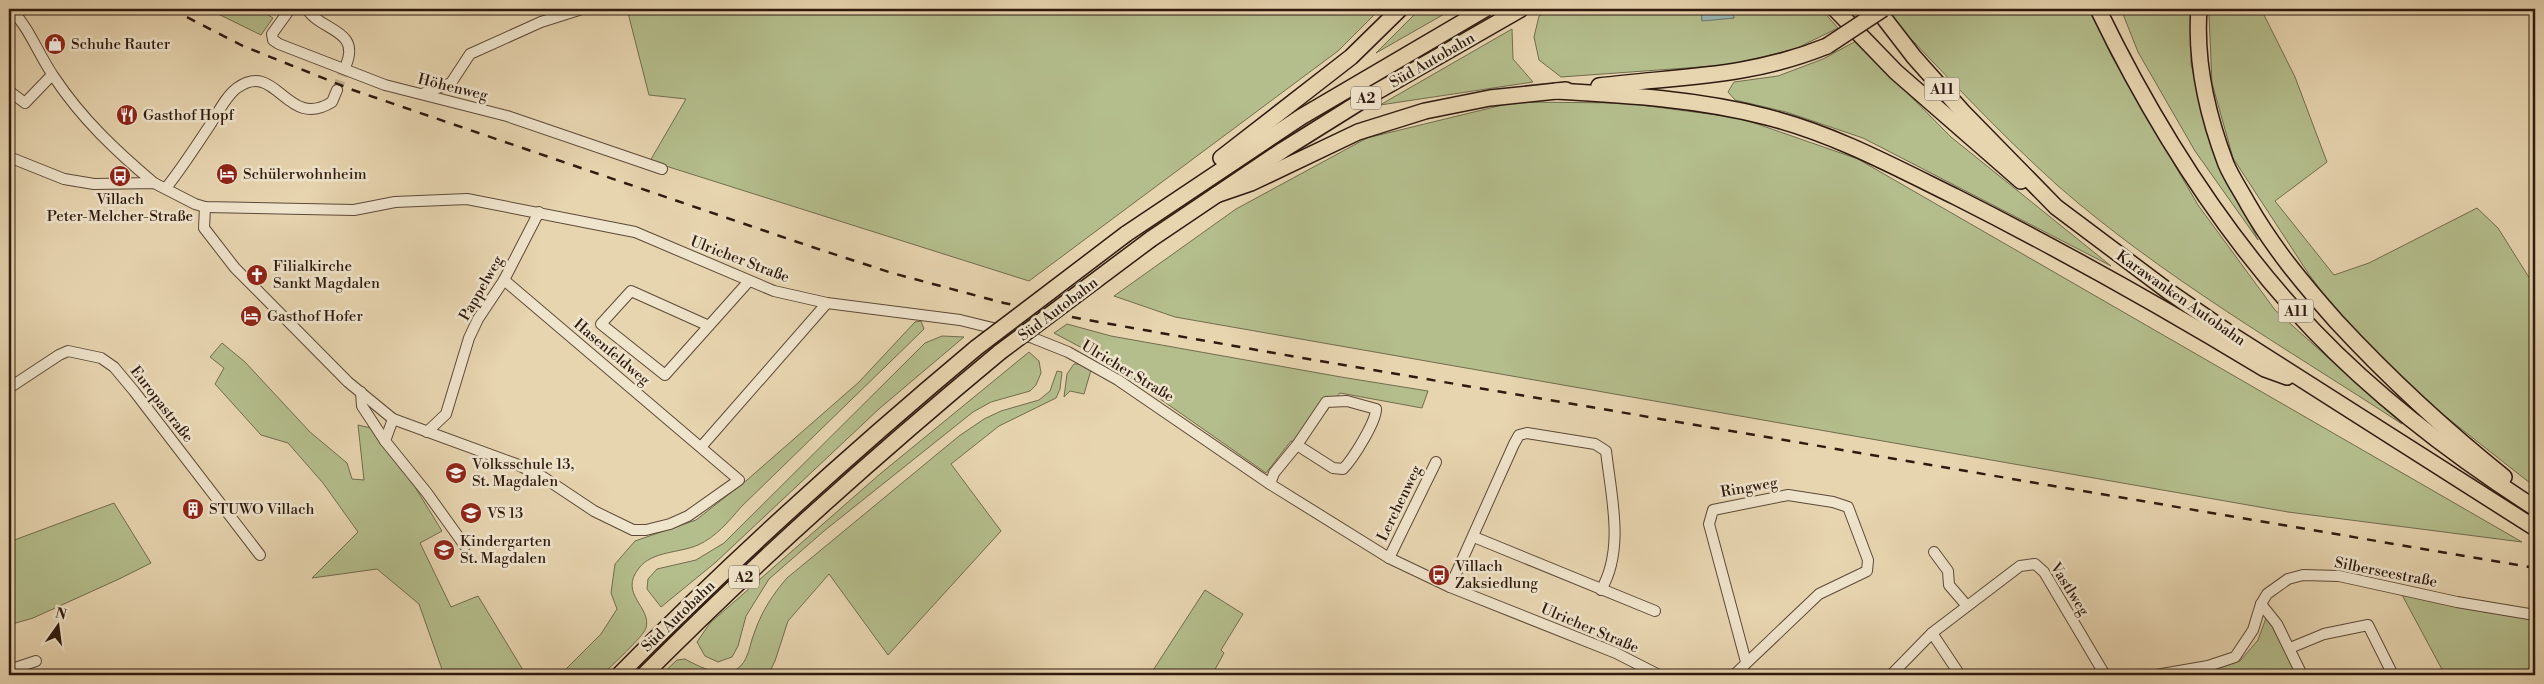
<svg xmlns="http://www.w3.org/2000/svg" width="2544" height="684" viewBox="0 0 2544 684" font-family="'Libre Bodoni',serif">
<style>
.green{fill:#b4bd8c;stroke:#726c4e}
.water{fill:#98b7b3;stroke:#6e7871}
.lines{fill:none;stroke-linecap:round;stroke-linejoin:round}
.minor-tunnel{stroke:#c2b090;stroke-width:10;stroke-dasharray:10 5;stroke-linecap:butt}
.minor-casing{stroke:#5d4937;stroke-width:12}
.highway-casing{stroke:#2f1a0f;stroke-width:18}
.minor{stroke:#efe4cc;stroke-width:10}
.highway{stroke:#e7d5b0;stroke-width:15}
.rail{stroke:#2f1a0f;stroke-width:2.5;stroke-dasharray:9 9;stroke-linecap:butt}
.highway-bridge-casing{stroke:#2f1a0f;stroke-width:18;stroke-linecap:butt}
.highway-bridge{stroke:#e7d5b0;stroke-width:15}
.labels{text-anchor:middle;stroke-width:5;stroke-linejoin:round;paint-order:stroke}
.shield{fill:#efe4cc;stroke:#695748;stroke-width:1}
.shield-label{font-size:14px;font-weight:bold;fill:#2f1a0f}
.poi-label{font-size:15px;fill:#2f1a0f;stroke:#efe4cc;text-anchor:start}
.street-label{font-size:15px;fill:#2f1a0f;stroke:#efe4cc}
</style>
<rect width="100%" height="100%" fill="#e7d5b0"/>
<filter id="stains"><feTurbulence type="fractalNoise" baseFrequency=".004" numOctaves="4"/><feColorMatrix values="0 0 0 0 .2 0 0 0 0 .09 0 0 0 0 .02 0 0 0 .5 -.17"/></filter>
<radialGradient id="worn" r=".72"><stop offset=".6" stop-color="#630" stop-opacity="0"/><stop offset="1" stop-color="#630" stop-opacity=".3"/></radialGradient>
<g class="green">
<path d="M208,9H270L268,15L273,18L261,35Z"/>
<path d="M627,9H1380L1338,51L1029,281L650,161L686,99L649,95Z"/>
<path d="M1420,9H1453L1376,53Z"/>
<path d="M1554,9H1701L1702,20L1734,18L1732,9H1821L1838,28L1795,49L1728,65L1561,77L1539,60L1534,37L1539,16Z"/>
<path d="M1843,9H1867L1868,10L1854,20Z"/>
<path d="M1896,9H2091L2111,55L2198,205L2275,310L2402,424C2286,348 2162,277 2057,185C1998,132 1944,73 1889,16Z"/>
<path d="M2121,9H2192L2191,64L2212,148L2258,240L2195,151L2138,52Z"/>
<path d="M2212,9H2261L2295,77L2327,162L2275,201L2334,275L2369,263L2477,208L2498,228L2535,287V487L2403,383L2351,331L2308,273L2233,158L2212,83L2209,15Z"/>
<path d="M1512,29L1513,59L1533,82L1380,105Z"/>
<path d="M1856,41L1951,137L2111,266L1863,138L1786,112L1735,100L1728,92L1734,82L1778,76L1823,59Z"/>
<path d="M1515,102L1625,103L1740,118L1858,159L2522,542L2288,512L1175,317L1114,296L1236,209L1367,138Z"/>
<path d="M921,321L924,329L741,507C729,521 716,537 698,545C680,553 652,551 639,568C618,594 652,607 646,628C644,636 610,667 602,675H560L601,634L617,609L611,593L615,564L635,541L696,520L747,480L859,382L915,322Z"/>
<path d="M1067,324L1111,336L1341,377L1428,391L1422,408L1340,393L1302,444L1291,441L1266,473L1103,359L1054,333Z"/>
<path d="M942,336L964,337L880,408L716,562L661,607L647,589L648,579L657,569L696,560L724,543L925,343Z"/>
<path d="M222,343L245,362L310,432L347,463L352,479L364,480L358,425L371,428L415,487L442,531L420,543L451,607L478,596L526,675H444L419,604L377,569L312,578L358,532L323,483L288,443L261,435L215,384L224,368L210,357Z"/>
<path d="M1029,352L1039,361L1041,373L1036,385L1030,391L991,402L973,412L824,531L769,579L746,616L738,646L732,657L718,662L705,656L697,642L710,623L880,474Z"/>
<path d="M1074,364H1082L1091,370L1084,394L1070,391L1064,397L1067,374Z"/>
<path d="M1057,371L1062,372L1060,389L1056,398L999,426L951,464L1001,531L888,655L829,574L788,621L775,661L768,675H661L677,660L685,659C703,669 734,684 746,658C750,650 751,640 755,631C762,611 773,594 787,578L959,436L984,419L1001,411L1039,400L1050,391Z"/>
<path d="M114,503L151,563L119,579L33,618L9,625V542Z"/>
<path d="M1205,590L1243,614L1221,650L1224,653L1212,675H1150Z"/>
<path d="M2401,593L2486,612L2535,620V675H2445Z"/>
<path d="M2266,618L2281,637L2297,675H2175L2240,661L2258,640Z"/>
</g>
<path class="water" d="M1701,9H1732L1734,18L1702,21Z"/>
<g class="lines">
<path class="minor-tunnel" d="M337,90L346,65"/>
<g class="minor-casing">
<g id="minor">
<path d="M11,9C30,29 38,54 54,77C82,119 116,151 154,183"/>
<path d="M290,9L272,34L273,40L279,44L385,85L507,116L662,169"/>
<path d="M307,9C320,31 361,29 346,65"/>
<path d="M9,91L25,103L52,75"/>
<path d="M422,94L451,83L470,54L541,22L582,9"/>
<path d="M9,157L64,179L94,184L154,183L195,204L205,207L354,210L395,202L467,199L635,232L774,291L827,303L960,320L1033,338L1068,352L1118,380L1270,484L1389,558L1450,587L1616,653L1659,675"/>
<path d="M166,188C182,168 196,146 210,125C218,113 226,96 237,88C277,59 286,131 332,102L337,90"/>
<path d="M205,207L204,228L235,268L258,291L348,382L393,419L516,464L543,477L594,511L633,530H646L670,524L688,516L739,480L504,280"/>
<path d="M709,326L631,291L601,324L665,375L749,281"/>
<path d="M9,388L59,355L68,351L101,358L114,367L134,391L260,555"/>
<path d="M361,392L362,406L385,441"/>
<path d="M393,419L385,441L427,493L465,546"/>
<path d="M427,432L446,414L469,338L478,319L504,280L539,212"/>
<path d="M701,447L827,303"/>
<path d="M1270,484L1274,473L1297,445L1333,468L1343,469C1353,459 1376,422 1376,409L1347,401L1326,402L1297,445"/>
<path d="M1474,537L1655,611"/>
<path d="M1934,552L1948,571L1949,585L1967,606"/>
<path d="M1389,558L1436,462"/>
<path d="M1450,587L1514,444L1519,435L1527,433L1595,444L1606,451C1611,496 1625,549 1601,590"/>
<path d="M2261,604L2277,624L2302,675"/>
<path d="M1932,633L2020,566L2035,564L2044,572L2105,675"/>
<path d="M2290,648L2324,634L2368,625L2393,675"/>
<path d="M9,670L36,661"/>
<path d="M1734,675L1819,594L1867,571L1868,560L1848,507L1833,502L1788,495L1713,510L1709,524L1746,662"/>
<path d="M1891,675L1932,633L1960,675"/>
<path d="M2156,675L2208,666L2235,657L2253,630L2261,604L2267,594L2288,579L2303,575L2339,576L2457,602L2535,615"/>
</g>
</g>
<g class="highway-casing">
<g id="highway">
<path d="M1835,9L1896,72L2021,181"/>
<path d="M1877,9L1914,57L1963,112L2056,207L2168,291L2229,333L2535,528"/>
<path d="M2098,9C2155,127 2224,236 2314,331C2380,400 2456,457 2535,508"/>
<path d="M2199,9C2195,62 2207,114 2226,164C2232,178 2241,191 2248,204C2273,248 2304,285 2337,322C2389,378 2444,429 2504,477"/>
<path d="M1599,86C1680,76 1748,78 1827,46"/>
<path d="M1556,91C1627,95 1698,99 1767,117C1834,134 1895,167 1956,197C2061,250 2164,308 2265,369L2287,377"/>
<path d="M1221,158L1351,57L1400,9"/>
<path d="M1216,195L1251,183L1358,132L1425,111L1490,98L1566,90"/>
<path d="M1126,234L1301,117L1485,9"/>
<path d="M1151,239L1283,150L1371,95L1521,9"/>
<path d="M619,675C732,560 852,452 976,348"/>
<path d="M644,675C757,561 876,455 1000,352"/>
</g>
</g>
<use href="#minor" class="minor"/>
<use href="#highway" class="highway"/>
<path class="rail" d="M171,9L243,46L353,90L809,246L892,273L1004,303L1082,319L1291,356L2535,568"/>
<g class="highway-bridge-casing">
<g id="highway-bridge">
<path d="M1827,46L1883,9"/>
<path d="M976,348L1126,234"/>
<path d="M1000,352L1151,239"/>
</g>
</g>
<use href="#highway-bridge" class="highway-bridge"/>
</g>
<defs>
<g id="shop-disc" transform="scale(1.125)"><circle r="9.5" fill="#8f2418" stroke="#efe4cc"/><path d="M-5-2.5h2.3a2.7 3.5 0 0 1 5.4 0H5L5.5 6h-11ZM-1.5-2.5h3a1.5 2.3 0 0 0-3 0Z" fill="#fff"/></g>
<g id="restaurant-disc" transform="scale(1.125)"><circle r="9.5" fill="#8f2418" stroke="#efe4cc"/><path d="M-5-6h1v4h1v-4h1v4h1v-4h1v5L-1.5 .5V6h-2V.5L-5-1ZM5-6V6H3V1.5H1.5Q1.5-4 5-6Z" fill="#fff"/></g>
<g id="hotel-disc" transform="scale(1.125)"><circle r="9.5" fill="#8f2418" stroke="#efe4cc"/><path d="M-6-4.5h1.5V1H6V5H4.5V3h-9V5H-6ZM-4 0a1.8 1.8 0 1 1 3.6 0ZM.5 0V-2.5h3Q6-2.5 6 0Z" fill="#fff"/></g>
<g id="bus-disc" transform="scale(1.125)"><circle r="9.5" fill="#8f2418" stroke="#efe4cc"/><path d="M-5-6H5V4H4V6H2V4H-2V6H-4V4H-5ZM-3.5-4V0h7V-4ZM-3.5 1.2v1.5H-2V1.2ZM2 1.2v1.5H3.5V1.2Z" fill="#fff"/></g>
<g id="church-disc" transform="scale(1.125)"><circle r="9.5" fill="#8f2418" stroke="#efe4cc"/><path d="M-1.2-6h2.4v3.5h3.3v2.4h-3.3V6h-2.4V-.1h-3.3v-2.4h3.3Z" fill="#fff"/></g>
<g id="school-disc" transform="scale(1.125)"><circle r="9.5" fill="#8f2418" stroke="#efe4cc"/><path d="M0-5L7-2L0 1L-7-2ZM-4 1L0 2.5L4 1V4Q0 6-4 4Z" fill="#fff"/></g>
<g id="building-disc" transform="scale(1.125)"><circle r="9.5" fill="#8f2418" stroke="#efe4cc"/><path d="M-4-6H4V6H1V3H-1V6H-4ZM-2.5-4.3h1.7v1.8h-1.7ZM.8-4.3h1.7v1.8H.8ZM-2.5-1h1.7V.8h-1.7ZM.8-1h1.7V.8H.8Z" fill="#fff"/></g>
</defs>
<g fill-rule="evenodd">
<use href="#shop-disc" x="55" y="44"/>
<use href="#restaurant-disc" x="127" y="115"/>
<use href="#hotel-disc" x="227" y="174"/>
<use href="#bus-disc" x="120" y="176"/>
<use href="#church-disc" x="257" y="275"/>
<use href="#hotel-disc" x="251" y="316"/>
<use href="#school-disc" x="456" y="473"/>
<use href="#building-disc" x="193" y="509"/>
<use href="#school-disc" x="471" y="513"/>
<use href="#school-disc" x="444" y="550"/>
<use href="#bus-disc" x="1439" y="575"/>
</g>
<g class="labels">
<g class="shield">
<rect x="1924.5" y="77.5" width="35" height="23" rx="4"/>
<rect x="1351" y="86.5" width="30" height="23" rx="4"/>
<rect x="2278.5" y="299.5" width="35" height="23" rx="4"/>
<rect x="729" y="565.5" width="30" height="23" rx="4"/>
</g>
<g class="shield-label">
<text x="1942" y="94">A11</text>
<text x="1366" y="103">A2</text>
<text x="2296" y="316">A11</text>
<text x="744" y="582">A2</text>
</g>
<g class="poi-label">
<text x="71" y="49">Schuhe Rauter</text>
<text x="143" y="120">Gasthof Hopf</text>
<text x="243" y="179">Schülerwohnheim</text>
<text x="120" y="204" text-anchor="middle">Villach<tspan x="120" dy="17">Peter-Melcher-Straße</tspan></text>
<text x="273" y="271">Filialkirche<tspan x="273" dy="17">Sankt Magdalen</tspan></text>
<text x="267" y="321">Gasthof Hofer</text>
<text x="472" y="469">Volksschule 13,<tspan x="472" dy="17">St. Magdalen</tspan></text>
<text x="209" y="514">STUWO Villach</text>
<text x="487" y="518">VS 13</text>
<text x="460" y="546">Kindergarten<tspan x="460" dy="17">St. Magdalen</tspan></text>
<text x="1455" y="571">Villach<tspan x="1455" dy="17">Zaksiedlung</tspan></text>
</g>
<g class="street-label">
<text transform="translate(1432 60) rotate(-30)" y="5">Süd Autobahn</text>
<text transform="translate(453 87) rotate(14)" y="5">Höhenweg</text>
<text transform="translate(740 259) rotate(21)" y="5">Ulricher Straße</text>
<text transform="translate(481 288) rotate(-60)" y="5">Pappelweg</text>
<text transform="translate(2181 298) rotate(35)" y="5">Karawanken Autobahn</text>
<text transform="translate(1058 309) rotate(-37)" y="5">Süd Autobahn</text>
<text transform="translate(612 352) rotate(40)" y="5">Hasenfeldweg</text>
<text transform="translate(1128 371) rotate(31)" y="5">Ulricher Straße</text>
<text transform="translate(162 404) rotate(52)" y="5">Europastraße</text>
<text transform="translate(1749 487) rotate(-10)" y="5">Ringweg</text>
<text transform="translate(1399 503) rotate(-64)" y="5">Lerchenweg</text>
<text transform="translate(2386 572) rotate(11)" y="5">Silberseestraße</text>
<text transform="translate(2070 589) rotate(58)" y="5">Vastlweg</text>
<text transform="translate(678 616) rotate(-44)" y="5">Süd Autobahn</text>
<text transform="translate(1590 628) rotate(23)" y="5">Ulricher Straße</text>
</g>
</g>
<rect width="2544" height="684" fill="none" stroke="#e7d5b0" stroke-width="30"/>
<rect x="10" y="10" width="2524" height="664" fill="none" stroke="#2f1a0f" stroke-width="2.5"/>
<rect x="15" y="15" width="2514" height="654" fill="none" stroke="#2f1a0f"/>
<g transform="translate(58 626) rotate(14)" stroke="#efe4cc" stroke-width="4" paint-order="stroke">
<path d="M0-4L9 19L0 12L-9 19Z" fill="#2f1a0f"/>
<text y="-8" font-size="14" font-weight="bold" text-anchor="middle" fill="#2f1a0f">N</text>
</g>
<rect width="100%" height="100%" filter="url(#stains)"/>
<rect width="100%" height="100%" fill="url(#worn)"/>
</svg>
